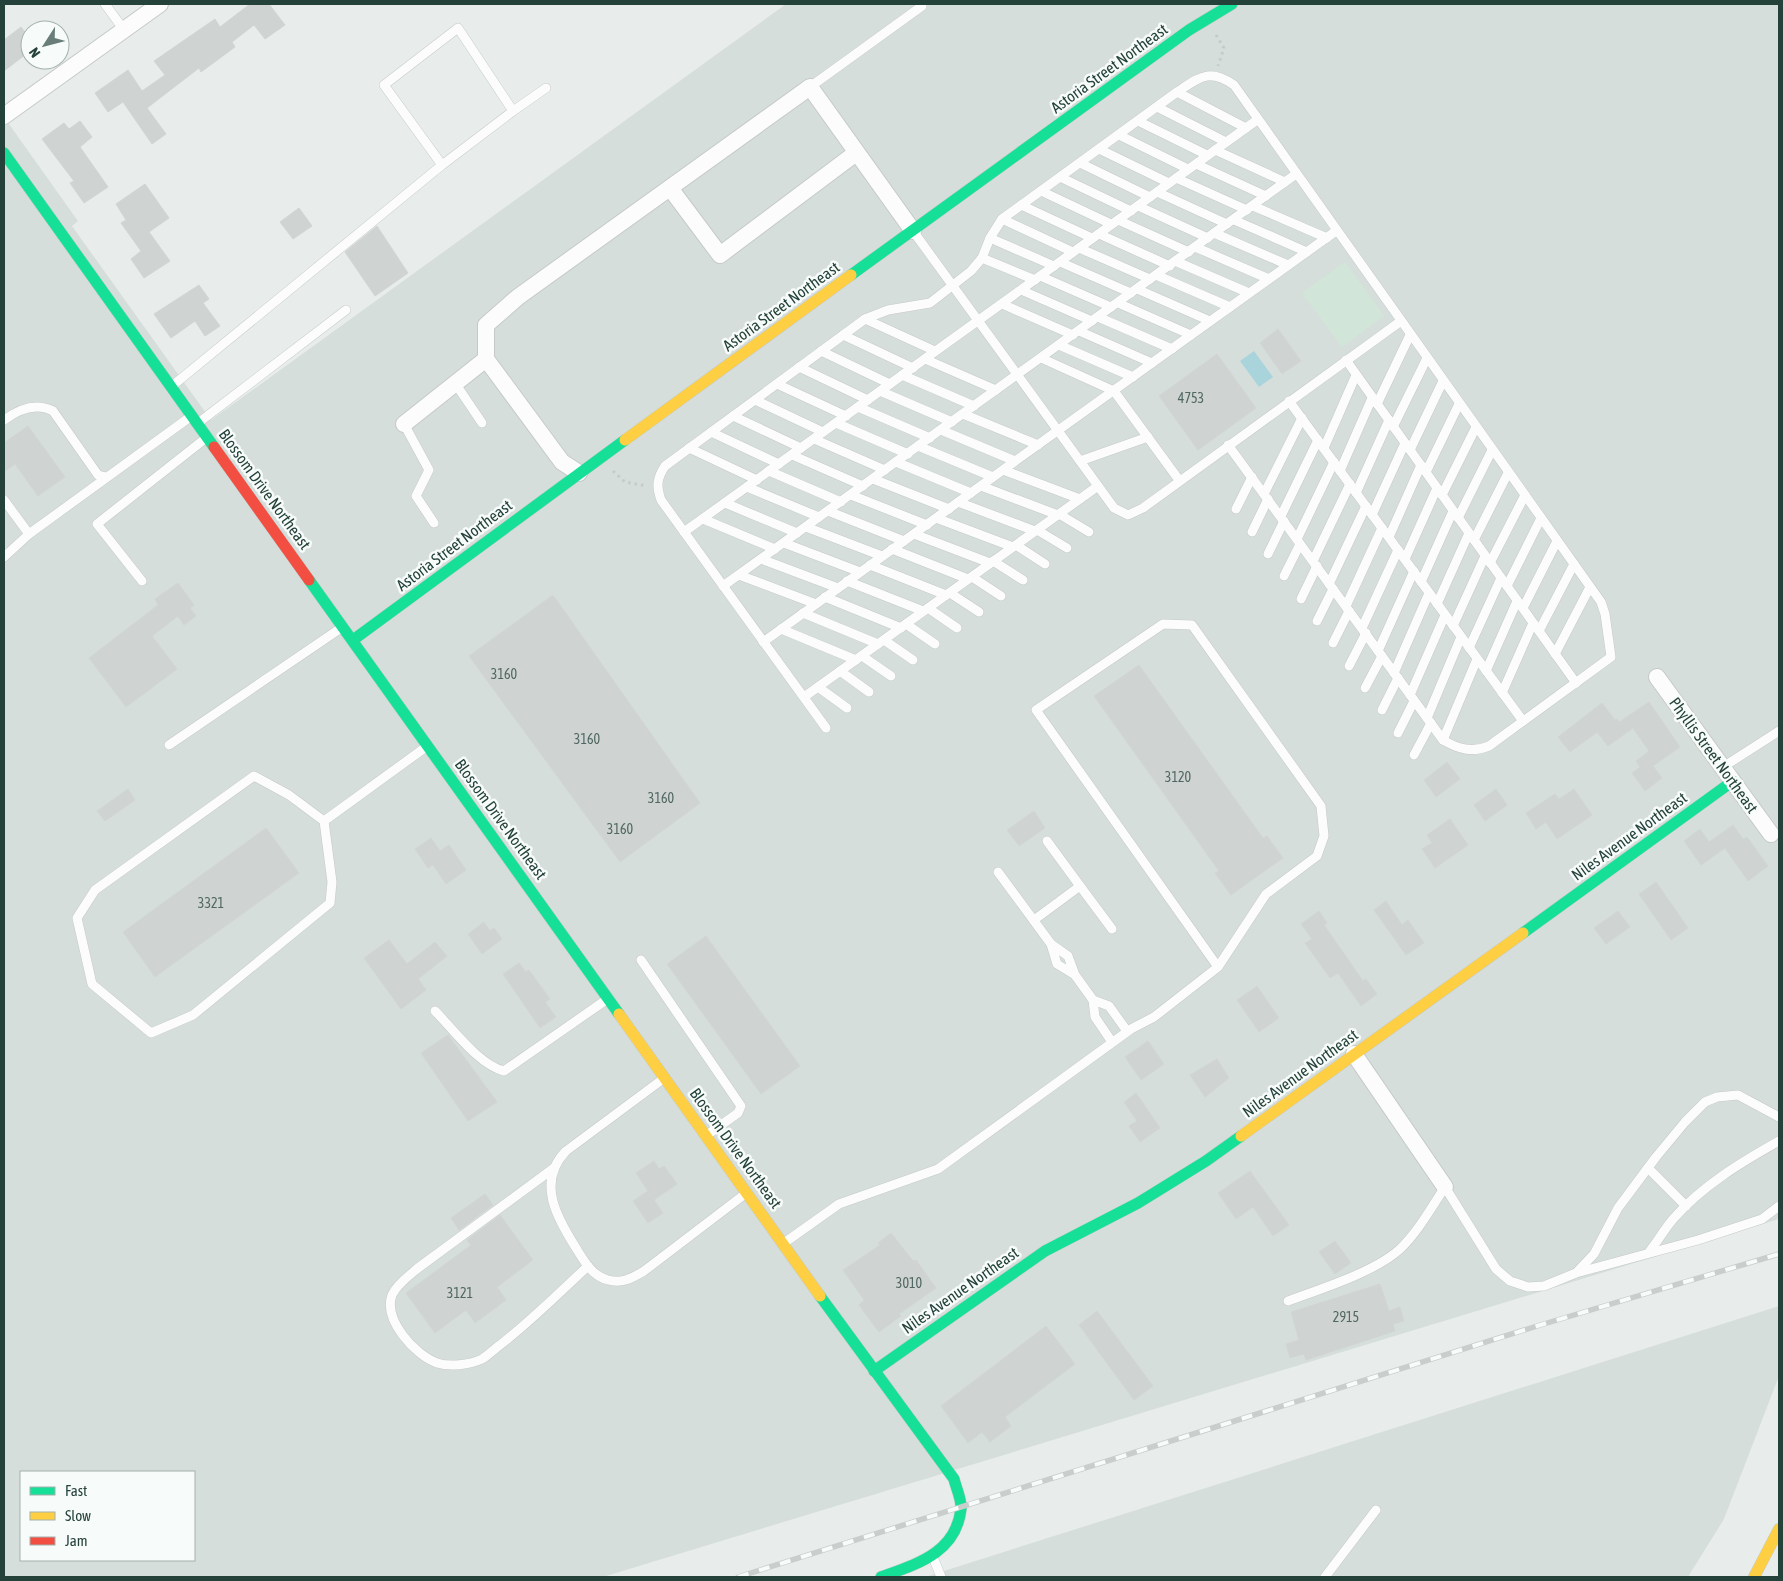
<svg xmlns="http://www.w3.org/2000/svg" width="1783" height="1581" viewBox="0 0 1783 1581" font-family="'Asap Condensed',sans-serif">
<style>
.built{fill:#d6dedb;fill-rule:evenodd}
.green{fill:#d1e6d8}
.water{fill:#a9d4db}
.building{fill:#cfd4d2;stroke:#d1d6d4}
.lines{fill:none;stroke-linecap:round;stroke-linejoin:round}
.lane-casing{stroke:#c5cac8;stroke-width:10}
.street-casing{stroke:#c5cac8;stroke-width:18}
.fast-casing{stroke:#c3cbc8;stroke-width:12}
.slow-casing{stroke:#c3cbc8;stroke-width:12}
.jam-casing{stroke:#c3cbc8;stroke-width:12}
.path{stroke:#c3ccca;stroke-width:3;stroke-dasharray:2.5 4;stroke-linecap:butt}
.lane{stroke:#fcfcfc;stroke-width:9}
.street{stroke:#fcfcfc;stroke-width:16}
.fast{stroke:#16e098;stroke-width:11}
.slow{stroke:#ffcf43;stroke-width:11}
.jam{stroke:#f24e42;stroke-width:11}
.rail-casing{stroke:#c9cdcc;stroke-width:5.5}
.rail{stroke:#f7fbf9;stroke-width:4;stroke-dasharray:11;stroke-linecap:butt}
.labels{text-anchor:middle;stroke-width:5;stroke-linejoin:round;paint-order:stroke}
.number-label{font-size:14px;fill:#506761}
.street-label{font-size:16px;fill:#24423a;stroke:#f7fbf9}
</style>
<rect width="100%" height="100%" fill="#e8edeb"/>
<g class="built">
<path d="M786,4H1779V1219L603,1577H4V117L78,221L72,226L211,420ZM21,1472H194V1560H21Z"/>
<path d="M1779,1306V1376L1724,1519L1688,1577H925Z"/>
</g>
<path class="green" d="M1345,262L1384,316L1342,347L1302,293Z"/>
<path class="water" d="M1254,351L1273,377L1259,387L1240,361Z"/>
<g class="building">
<path d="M250,4H269L285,25L265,39L254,25L232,42L235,47L201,72L199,68L147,108L166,134L152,144L123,102L108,112L95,93L128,70L142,91L165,75L154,61L215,19L220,27Z"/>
<path d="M21,27L30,39V51L4,71V40Z"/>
<path d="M80,121L92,137L80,147L108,187L84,203L70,183L74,181L42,139L64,123L69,129Z"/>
<path d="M145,184L169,218L149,232L170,261L144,278L131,259L141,251L121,223L126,220L116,204Z"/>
<path d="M299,208L312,226L293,239L280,222Z"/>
<path d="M377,226L408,273L375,296L345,252Z"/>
<path d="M199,285L209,299L203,303L220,326L205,336L195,321L171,338L154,314Z"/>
<path d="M1278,329L1301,361L1282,374L1260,343Z"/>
<path d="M1217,354L1256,408L1198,450L1159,396Z"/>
<path d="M28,426L65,477L38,496L15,464L4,472V443Z"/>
<path d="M178,583L194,605L190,608L196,616L184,625L178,616L152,636L177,669L126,707L89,658L158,605L155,599Z"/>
<path d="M553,595L700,803L620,862L469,656Z"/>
<path d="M1139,665L1263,838L1267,836L1283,858L1231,895L1215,873L1219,871L1094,696Z"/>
<path d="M1649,702L1680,747L1653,766L1662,778L1645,791L1632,773L1640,767L1636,761L1649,751L1633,728L1608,746L1597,732L1570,752L1558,737L1602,703L1615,720L1617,719L1619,722Z"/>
<path d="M1447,762L1460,779L1436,797L1424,780Z"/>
<path d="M128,789L135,800L105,821L97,811Z"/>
<path d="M1496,789L1507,805L1485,821L1474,805Z"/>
<path d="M1574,789L1592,815L1557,839L1546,822L1536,829L1526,813L1555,794L1559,799Z"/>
<path d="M1034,811L1045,828L1019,846L1007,830Z"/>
<path d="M1450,819L1468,845L1435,868L1422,849L1432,843L1427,835Z"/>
<path d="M1733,825L1743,839L1747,837L1768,866L1748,881L1725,848L1701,865L1684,841L1700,829L1709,842Z"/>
<path d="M266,828L299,873L155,977L123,932Z"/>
<path d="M431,838L440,851L449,845L466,870L446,884L433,865L428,868L415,849Z"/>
<path d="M1656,882L1688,928L1671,940L1639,894Z"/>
<path d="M1386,901L1402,925L1408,920L1424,943L1406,955L1374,910Z"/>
<path d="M1319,911L1327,923L1324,925L1363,981L1366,979L1377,994L1361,1006L1338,973L1330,978L1305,943L1312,939L1301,924Z"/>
<path d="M1618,911L1630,927L1606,944L1594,928Z"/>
<path d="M484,922L490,931L494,928L502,939L482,954L468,934Z"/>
<path d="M706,936L800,1066L761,1094L667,964Z"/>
<path d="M389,940L407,964L435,942L447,956L418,979L426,990L401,1009L364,958Z"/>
<path d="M519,963L526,972L529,970L550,999L545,1002L556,1017L540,1028L503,974Z"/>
<path d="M1257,986L1279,1018L1259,1032L1237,1000Z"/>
<path d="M448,1035L497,1102L468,1121L421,1053Z"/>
<path d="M1148,1041L1164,1064L1141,1080L1125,1057Z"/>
<path d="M1217,1059L1229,1078L1205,1097L1190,1075Z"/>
<path d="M1136,1093L1160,1128L1140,1142L1129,1126L1137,1121L1124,1102Z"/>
<path d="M654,1161L659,1169L664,1166L677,1184L654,1200L636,1173Z"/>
<path d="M1250,1171L1289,1225L1273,1236L1253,1207L1236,1219L1218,1193Z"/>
<path d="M648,1191L663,1213L648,1223L633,1201Z"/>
<path d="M485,1194L493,1205L459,1230L451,1218Z"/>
<path d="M500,1215L533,1260L497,1287L506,1300L475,1323L466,1310L435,1333L406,1293L471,1245L467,1240Z"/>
<path d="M891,1233L913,1261L916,1260L936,1288L899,1314L901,1316L879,1332L859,1305L864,1300L843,1270L880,1245L878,1243Z"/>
<path d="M1335,1241L1351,1263L1335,1274L1319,1252Z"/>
<path d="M1380,1284L1389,1311L1400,1307L1404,1321L1393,1324L1395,1331L1306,1360L1304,1354L1290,1358L1286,1344L1299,1340L1291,1312Z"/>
<path d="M1097,1311L1153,1386L1134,1400L1079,1325Z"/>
<path d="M1046,1326L1075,1364L1005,1417L1011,1426L990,1442L982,1432L968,1443L941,1406Z"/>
</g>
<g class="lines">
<g class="lane-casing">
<g id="lane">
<path d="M105,4L124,30"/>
<path d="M810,87L922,6"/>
<path d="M1177,92L1246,128"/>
<path d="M1157,107L1226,142"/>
<path d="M513,111L546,88"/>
<path d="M1138,121L1207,155"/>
<path d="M1119,135L1188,169"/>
<path d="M1099,149L1169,183"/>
<path d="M1215,150L1285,182"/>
<path d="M1080,163L1150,197"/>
<path d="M1196,164L1266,196"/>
<path d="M1060,177L1131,211"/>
<path d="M1176,178L1247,210"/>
<path d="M1041,191L1111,224"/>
<path d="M1157,192L1227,224"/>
<path d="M1021,205L1092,238"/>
<path d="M1138,206L1208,238"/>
<path d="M1253,206L1327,238"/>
<path d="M1002,219L1073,252"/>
<path d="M1118,220L1189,252"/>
<path d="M1234,220L1307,252"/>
<path d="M913,231L1114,508L1128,515L1143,508L1401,321"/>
<path d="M1214,233L1288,265"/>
<path d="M1099,234L1170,266"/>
<path d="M990,238L1054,266"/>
<path d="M1195,247L1269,279"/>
<path d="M1079,248L1150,279"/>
<path d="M982,258L1035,280"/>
<path d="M1175,261L1249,293"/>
<path d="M1060,262L1131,293"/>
<path d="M1156,275L1230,307"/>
<path d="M1040,276L1111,307"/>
<path d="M1137,289L1210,321"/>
<path d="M1021,290L1092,321"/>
<path d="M1118,303L1191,335"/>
<path d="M1002,304L1073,335"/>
<path d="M1098,317L1172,349"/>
<path d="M865,319L935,351"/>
<path d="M1079,331L1152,363"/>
<path d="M843,335L913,368"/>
<path d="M1059,345L1133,377"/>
<path d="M821,351L890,384"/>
<path d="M1041,358L1114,391L1179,480"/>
<path d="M925,359L996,390"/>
<path d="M1346,360L1576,683"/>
<path d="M799,367L868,400"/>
<path d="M902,375L974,406"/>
<path d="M455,383L482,423"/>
<path d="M777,384L846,416"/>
<path d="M172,386L442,165L513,111L458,28L384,85L442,165"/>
<path d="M880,391L952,422"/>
<path d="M755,400L823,432"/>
<path d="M1289,401L1523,721"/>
<path d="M1377,404L1410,335"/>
<path d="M858,407L930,438"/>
<path d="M963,414L1038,445"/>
<path d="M733,416L801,448"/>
<path d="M4,420C19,409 36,402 53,411L98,475L106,477"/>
<path d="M198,423L346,310"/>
<path d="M836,423L908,454"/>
<path d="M404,424L429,470L416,496L434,523"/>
<path d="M1393,427L1427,358"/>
<path d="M941,430L1015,461"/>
<path d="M711,432L779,464"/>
<path d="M814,439L885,470"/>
<path d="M918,446L993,477"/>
<path d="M689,448L757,480"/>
<path d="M1324,448L1356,375"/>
<path d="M1410,450L1443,381"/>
<path d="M792,455L863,486"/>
<path d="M1080,461L1148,437"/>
<path d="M896,462L971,493"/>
<path d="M1003,470L1080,499"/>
<path d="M769,471L841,502"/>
<path d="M1340,471L1372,398"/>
<path d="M1426,472L1459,404"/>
<path d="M873,479L949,509"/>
<path d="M981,486L1058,515"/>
<path d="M747,487L819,517"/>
<path d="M1356,493L1389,420"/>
<path d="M1264,494L1302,418"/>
<path d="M851,495L927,525"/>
<path d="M1442,495L1476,427"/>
<path d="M4,500L29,534L190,417"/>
<path d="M958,502L1035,531"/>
<path d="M725,503L797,533"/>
<path d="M1236,509L1252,477"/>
<path d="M828,511L904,541"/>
<path d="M1059,514L1089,532"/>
<path d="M1372,515L1405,443"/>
<path d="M1281,516L1318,440"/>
<path d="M936,518L1013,547"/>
<path d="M1458,518L1492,450"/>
<path d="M703,519L775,549"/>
<path d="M806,527L882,556"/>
<path d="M1037,530L1067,548"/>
<path d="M684,532L1257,120"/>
<path d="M1252,532L1268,499"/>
<path d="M914,534L990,563"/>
<path d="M1389,537L1421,465"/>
<path d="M1297,539L1334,462"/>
<path d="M1474,540L1508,473"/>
<path d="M784,543L860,572"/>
<path d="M1016,545L1045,564"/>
<path d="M892,549L968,579"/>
<path d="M1268,554L1284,521"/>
<path d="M4,557L29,534"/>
<path d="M761,559L838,588"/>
<path d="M1405,559L1437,488"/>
<path d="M993,561L1023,580"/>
<path d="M1313,561L1350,484"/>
<path d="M1490,563L1525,495"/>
<path d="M870,565L946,595"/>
<path d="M739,575L816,604"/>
<path d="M1284,576L1300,544"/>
<path d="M972,577L1001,596"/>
<path d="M142,581L97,524L206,438"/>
<path d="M847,581L923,611"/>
<path d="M1421,582L1453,511"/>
<path d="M1329,584L1366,506"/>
<path d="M723,586L1296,174"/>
<path d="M1507,586L1541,518"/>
<path d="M950,593L979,612"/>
<path d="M825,597L901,628"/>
<path d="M1301,599L1317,566"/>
<path d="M1437,604L1469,533"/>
<path d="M1346,606L1382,528"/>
<path d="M928,608L957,628"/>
<path d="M1523,608L1557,541"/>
<path d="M803,613L878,644"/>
<path d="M1317,621L1333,589"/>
<path d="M906,624L935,644"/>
<path d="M1453,626L1485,556"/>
<path d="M1362,628L1398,550"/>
<path d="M781,629L856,660"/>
<path d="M1539,631L1574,564"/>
<path d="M884,640L913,660"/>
<path d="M763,642L1336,231"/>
<path d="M1333,643L1349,611"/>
<path d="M1469,648L1501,578"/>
<path d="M1378,651L1414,571"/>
<path d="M1555,654L1590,587"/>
<path d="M862,656L891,676"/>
<path d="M1349,666L1366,633"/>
<path d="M840,671L869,692"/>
<path d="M1486,671L1517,601"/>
<path d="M1394,673L1429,593"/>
<path d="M818,687L847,708"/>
<path d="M1365,688L1382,656"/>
<path d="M1502,693L1533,623"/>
<path d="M1410,695L1445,615"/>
<path d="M804,697L1098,486"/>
<path d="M1382,710L1398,678"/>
<path d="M1427,718L1461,637"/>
<path d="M826,728L661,500C656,486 657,478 665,466L865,319L888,310L930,303L971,271L982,258L990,238L1002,219L1177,92C1200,77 1209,68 1234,85L1601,602L1605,614L1611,657L1489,746C1472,753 1458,749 1443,740L1228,445"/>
<path d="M1398,733L1414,701"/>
<path d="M1443,740L1477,659"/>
<path d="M169,745L341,628"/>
<path d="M1414,755L1431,723"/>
<path d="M1723,767L1779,731"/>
<path d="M324,821L332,882L330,903L193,1015L151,1033L92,984L77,918L95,890L254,776L289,795L324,821L426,747"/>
<path d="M998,872L1051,944"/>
<path d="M1080,886L1112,929"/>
<path d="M1034,920L1080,886L1047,841"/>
<path d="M641,960L741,1106L738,1113L707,1135"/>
<path d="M1075,975L1057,964L1051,944L1068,956L1075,975L1093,1000"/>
<path d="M435,1011C453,1029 479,1065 504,1071L606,1000"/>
<path d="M1112,1042L1095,1017L1093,1000L1109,1006L1127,1031"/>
<path d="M663,1079L566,1151C536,1182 557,1218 576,1248C584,1261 592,1276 608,1280C622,1284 632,1278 644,1271L745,1194"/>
<path d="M554,1168L418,1268C410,1275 397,1284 392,1295C383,1320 415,1355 437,1363C450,1367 469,1365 482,1359C488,1356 494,1349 500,1345C531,1321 559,1293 588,1266"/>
<path d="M1648,1168L1686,1206"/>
<path d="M784,1243L839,1204L938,1169L1131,1029L1154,1017L1218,967L1266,894L1317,856L1324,836L1321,806L1192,625L1163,624L1036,710L1218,967"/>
<path d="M1649,1252C1658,1241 1665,1228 1674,1218C1703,1185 1742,1162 1779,1141"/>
<path d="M1576,1273L1594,1254L1618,1208L1656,1157L1685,1122L1705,1102L1717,1097L1738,1095L1779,1117"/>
<path d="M1288,1301C1320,1289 1375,1272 1400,1249C1418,1232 1431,1208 1445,1187L1496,1269L1510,1281L1528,1287L1544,1286L1576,1273L1698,1240L1762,1219L1779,1206"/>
<path d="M933,1557L941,1577"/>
<path d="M1325,1577L1376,1510"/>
</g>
</g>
<g class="street-casing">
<g id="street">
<path d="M4,116L160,4"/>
<path d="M670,188L720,255L856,153"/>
<path d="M404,424L486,359"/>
<path d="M579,473L562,462L486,359V325L518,297L810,87L913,231"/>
<path d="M1657,677L1771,834"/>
<path d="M1354,1054L1445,1187"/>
</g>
</g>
<g class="fast-casing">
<g id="fast">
<path d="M4,153L214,447"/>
<path d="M851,275L1189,30L1232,4"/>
<path d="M309,580L619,1014"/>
<path d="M353,640L625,440"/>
<path d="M1523,933L1733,781"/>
<path d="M820,1296L954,1479C956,1488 962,1500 961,1509C956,1553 917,1564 881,1577"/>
<path d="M874,1371L1045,1251L1138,1203L1206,1161L1241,1136"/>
</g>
</g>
<g class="slow-casing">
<g id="slow">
<path d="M625,440L851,275"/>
<path d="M619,1014L820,1296"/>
<path d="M1241,1136L1523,933"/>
<path d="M1754,1577L1779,1529"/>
</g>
</g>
<g class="jam-casing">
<path id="jam" d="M214,447L309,580"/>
</g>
<g class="path">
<path d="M1216,35L1224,48L1218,66"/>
<path d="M613,471L625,482L647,486"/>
</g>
<use href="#lane" class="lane"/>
<use href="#street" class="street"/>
<use href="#fast" class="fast"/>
<use href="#slow" class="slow"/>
<use href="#jam" class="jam"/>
<g class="rail-casing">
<path id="rail" d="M738,1577L1537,1326L1779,1254"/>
</g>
<use href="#rail" class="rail"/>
</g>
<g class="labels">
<g class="number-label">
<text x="1191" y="403">4753</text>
<text x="504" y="679">3160</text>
<text x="587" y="744">3160</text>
<text x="1178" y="782">3120</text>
<text x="661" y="803">3160</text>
<text x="620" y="834">3160</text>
<text x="211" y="908">3321</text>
<text x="909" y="1288">3010</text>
<text x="460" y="1298">3121</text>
<text x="1346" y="1322">2915</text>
</g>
<g class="street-label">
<text transform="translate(1109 68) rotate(-36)" y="6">Astoria Street Northeast</text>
<text transform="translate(781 306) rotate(-36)" y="6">Astoria Street Northeast</text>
<text transform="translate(265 489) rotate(54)" y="6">Blossom Drive Northeast</text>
<text transform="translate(454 545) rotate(-37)" y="6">Astoria Street Northeast</text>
<text transform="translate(1714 755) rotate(54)" y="6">Phyllis Street Northeast</text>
<text transform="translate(501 819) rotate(54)" y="6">Blossom Drive Northeast</text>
<text transform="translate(1629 836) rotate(-36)" y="6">Niles Avenue Northeast</text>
<text transform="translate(1300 1073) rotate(-36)" y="6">Niles Avenue Northeast</text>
<text transform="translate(736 1148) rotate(54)" y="6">Blossom Drive Northeast</text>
<text transform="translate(960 1290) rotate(-35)" y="6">Niles Avenue Northeast</text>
</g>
</g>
<rect width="1783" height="1581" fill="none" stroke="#24423a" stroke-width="10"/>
<rect x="20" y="1471" width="175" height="90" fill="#f7fbf9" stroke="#a3b1ad"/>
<rect x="30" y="1487" width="25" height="8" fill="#16e098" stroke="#a3b1ad"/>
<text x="65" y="1496" font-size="15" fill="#24423a">Fast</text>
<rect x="30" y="1512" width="25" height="8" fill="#ffcf43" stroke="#a3b1ad"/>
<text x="65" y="1521" font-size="15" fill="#24423a">Slow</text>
<rect x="30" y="1537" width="25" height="8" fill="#f24e42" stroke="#a3b1ad"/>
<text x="65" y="1546" font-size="15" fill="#24423a">Jam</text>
<g transform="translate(45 45) rotate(234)"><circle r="24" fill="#f7fbf9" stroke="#a3b1ad"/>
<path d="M0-4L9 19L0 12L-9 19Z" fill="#697e78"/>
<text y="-8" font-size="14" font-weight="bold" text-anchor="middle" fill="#24423a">N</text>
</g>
</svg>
